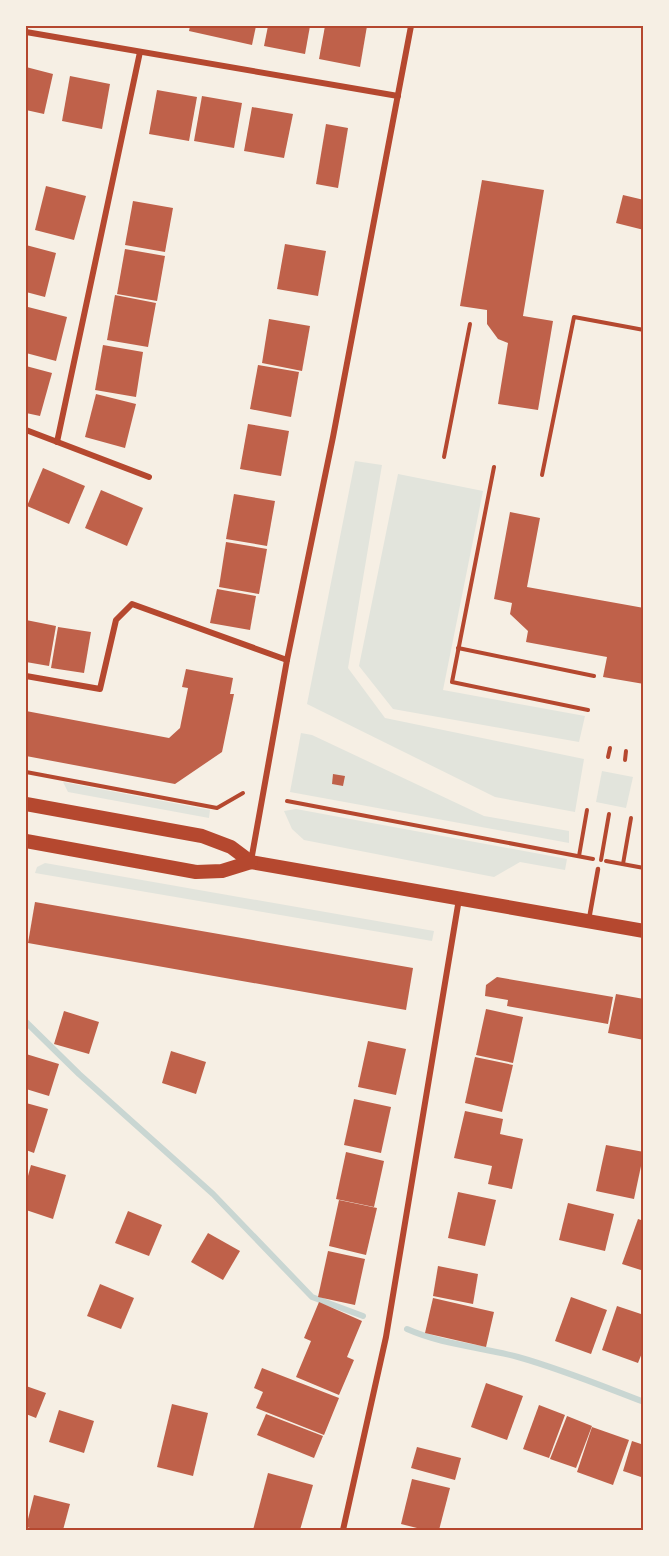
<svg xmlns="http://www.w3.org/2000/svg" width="669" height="1556" viewBox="0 0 669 1556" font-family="'Roboto Condensed',sans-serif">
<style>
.green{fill:#e2e4dc}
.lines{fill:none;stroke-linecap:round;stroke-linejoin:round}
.stream{stroke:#c9d6d2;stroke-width:6}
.building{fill:#bf614a}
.path{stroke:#b5482f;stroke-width:4}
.service{stroke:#b5482f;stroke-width:4.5}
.minor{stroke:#b5482f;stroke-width:6}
.primary{stroke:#b5482f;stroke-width:14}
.neatline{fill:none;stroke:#b5482f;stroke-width:2}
</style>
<rect width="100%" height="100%" fill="#f6efe4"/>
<g class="green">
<path d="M355,461L382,465L348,668L385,718L584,759L575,812L495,797L307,704Z"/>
<path d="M398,474L483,491L443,690L585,716L579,742L393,709L359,666Z"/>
<path d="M301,733L312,735L484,816L569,831V843L290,792Z"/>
<path d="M602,771L633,777L626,808L596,802Z"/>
<path d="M63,782L210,810L209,818L68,792Z"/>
<path d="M296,809L567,859L565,870L520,862L494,877L304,840L292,829L284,811Z"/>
<path d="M45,863L434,931L432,941L35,873L37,867Z"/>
</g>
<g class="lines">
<g class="stream">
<path d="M26,1022L79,1074L213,1194L312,1297L363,1316"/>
<path d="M407,1329C443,1345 481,1347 518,1357C561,1369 602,1386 644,1402"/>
</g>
</g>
<g class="building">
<path d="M190,26H256L252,45L189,31Z"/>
<path d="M268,26H310L305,54L264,46Z"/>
<path d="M325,26H367L360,67L319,59Z"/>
<path d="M26,67L53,74L44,114L26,110Z"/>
<path d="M70,76L110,84L102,129L62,121Z"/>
<path d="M157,90L197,97L189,141L149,134Z"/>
<path d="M202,96L242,103L234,148L194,141Z"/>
<path d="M252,107L293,114L284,158L244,151Z"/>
<path d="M326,124L348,128L338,188L316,184Z"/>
<path d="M482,180L544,190L523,316L553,321L538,410L498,404L508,343L498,339L487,324V310L460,306Z"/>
<path d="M46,186L86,196L74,240L35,230Z"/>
<path d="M623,195L644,200V230L616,223Z"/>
<path d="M133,201L173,208L165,252L125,245Z"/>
<path d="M285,244L326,251L318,296L277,289Z"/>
<path d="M26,245L56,253L45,297L26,292Z"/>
<path d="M125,249L165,256L157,301L117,294Z"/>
<path d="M115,295L156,303L148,347L107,340Z"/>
<path d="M28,307L67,317L56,361L26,353V315Z"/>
<path d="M269,319L310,326L302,371L262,363Z"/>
<path d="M103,345L143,352L136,397L95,390Z"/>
<path d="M258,365L299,372L291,417L250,409Z"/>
<path d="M26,366L52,373L40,416L26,413Z"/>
<path d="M96,394L136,404L125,448L85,437Z"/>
<path d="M248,424L289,431L281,476L240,469Z"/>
<path d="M43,468L85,486L69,524L27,506Z"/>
<path d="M101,490L143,508L127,546L85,528Z"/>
<path d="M234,494L275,501L267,546L226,539Z"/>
<path d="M510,512L540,518L527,587L644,608V684L603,677L607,657L526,642L528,631L510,614L512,603L494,599Z"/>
<path d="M226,542L267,549L259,594L219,587Z"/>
<path d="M217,589L256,596L250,630L210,623Z"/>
<path d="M26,620L56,626L49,666L26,662Z"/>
<path d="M58,627L91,632L84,673L51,668Z"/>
<path d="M186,669L233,678L230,694H234L222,752L175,784L26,756V711L169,738L180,728L188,688L182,687Z"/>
<path d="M333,774L345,776L343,786L332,784Z"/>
<path d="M35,902L413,968L406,1010L28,943Z"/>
<path d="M497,977L613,997L608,1024L507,1006L508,1000L485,996L486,985Z"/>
<path d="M616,994L644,999V1040L608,1033Z"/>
<path d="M486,1009L523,1017L513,1063L476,1055Z"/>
<path d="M64,1011L99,1022L89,1054L54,1044Z"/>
<path d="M368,1041L406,1049L396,1095L358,1087Z"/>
<path d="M171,1051L206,1062L196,1094L162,1083Z"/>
<path d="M26,1054L59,1064L49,1096L26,1089Z"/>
<path d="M475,1057L513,1065L502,1112L465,1103Z"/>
<path d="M354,1099L391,1107L381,1153L344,1145Z"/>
<path d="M26,1103L48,1109L34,1153L26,1150Z"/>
<path d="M465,1111L503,1119L500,1134L523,1139L512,1189L488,1184L492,1166L454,1158Z"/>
<path d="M606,1145L644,1152L634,1199L596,1191Z"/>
<path d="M346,1152L384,1161L374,1207L336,1199Z"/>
<path d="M31,1165L66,1175L53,1219L26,1210V1183Z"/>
<path d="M458,1192L496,1200L485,1246L448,1238Z"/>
<path d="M339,1200L377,1208L366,1255L329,1246Z"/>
<path d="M568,1203L614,1214L605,1251L559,1240Z"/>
<path d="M128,1211L162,1225L149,1256L115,1243Z"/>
<path d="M638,1219L644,1221V1271L622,1264Z"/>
<path d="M208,1233L240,1251L223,1280L191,1262Z"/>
<path d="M328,1251L365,1259L355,1305L318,1297Z"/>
<path d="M438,1266L478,1274L473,1304L433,1296Z"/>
<path d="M100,1284L134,1298L121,1329L87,1316Z"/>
<path d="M571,1297L607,1310L591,1354L555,1341Z"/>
<path d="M433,1298L494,1312L486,1347L425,1333Z"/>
<path d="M319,1302L362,1321L347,1357L354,1360L339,1395L296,1377L311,1341L304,1338Z"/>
<path d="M617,1306L644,1315V1348L638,1363L602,1350Z"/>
<path d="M262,1368L339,1398L324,1435L256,1408L263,1392L254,1388Z"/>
<path d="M486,1383L523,1396L507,1440L471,1427Z"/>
<path d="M26,1386L46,1393L36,1418L26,1414Z"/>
<path d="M172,1404L208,1413L193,1476L157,1467Z"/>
<path d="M539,1405L565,1415L549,1458L523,1449Z"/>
<path d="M59,1410L94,1421L84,1453L49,1442Z"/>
<path d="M266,1414L323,1436L314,1458L257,1435Z"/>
<path d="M567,1416L592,1426L576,1468L550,1459Z"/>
<path d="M592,1427L629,1440L613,1485L577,1472Z"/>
<path d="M632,1441L644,1445V1478L623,1471Z"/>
<path d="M417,1447L461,1458L455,1480L411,1468Z"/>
<path d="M268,1473L313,1485L300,1530H253Z"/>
<path d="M412,1479L450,1488L439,1530H425L401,1524Z"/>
<path d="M34,1495L70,1504L63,1530H38L26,1527Z"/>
</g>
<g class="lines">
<g class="path">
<path d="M444,457L470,324"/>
<path d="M494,467L452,682L588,710"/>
<path d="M542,475L574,317L644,330"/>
<path d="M458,648L594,676"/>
<path d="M608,757L610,748"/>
<path d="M625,760L626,751"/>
<path d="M26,772L217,808L243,793"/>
<path d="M287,801L593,859"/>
<path d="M579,856L587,810"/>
<path d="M601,860L609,814"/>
<path d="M606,861L644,868"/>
<path d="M623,864L631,818"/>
</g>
<path class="service" d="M589,919L598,869"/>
<g class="minor">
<path d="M26,32L398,96"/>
<path d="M26,430L149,477"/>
<path d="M57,442L140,52"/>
<path d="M26,676L100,689L116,620L132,604L287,660"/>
<path d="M251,861L287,660L333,437L411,26"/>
<path d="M343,1530L386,1337L459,899"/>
</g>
<g class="primary">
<path d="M26,804L202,836L231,847L251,862L644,931"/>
<path d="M26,841L196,872L222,871L251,862"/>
</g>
</g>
<rect width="669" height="1556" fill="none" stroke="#f6efe4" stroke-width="54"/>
<rect x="27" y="27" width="615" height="1502" class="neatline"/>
</svg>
